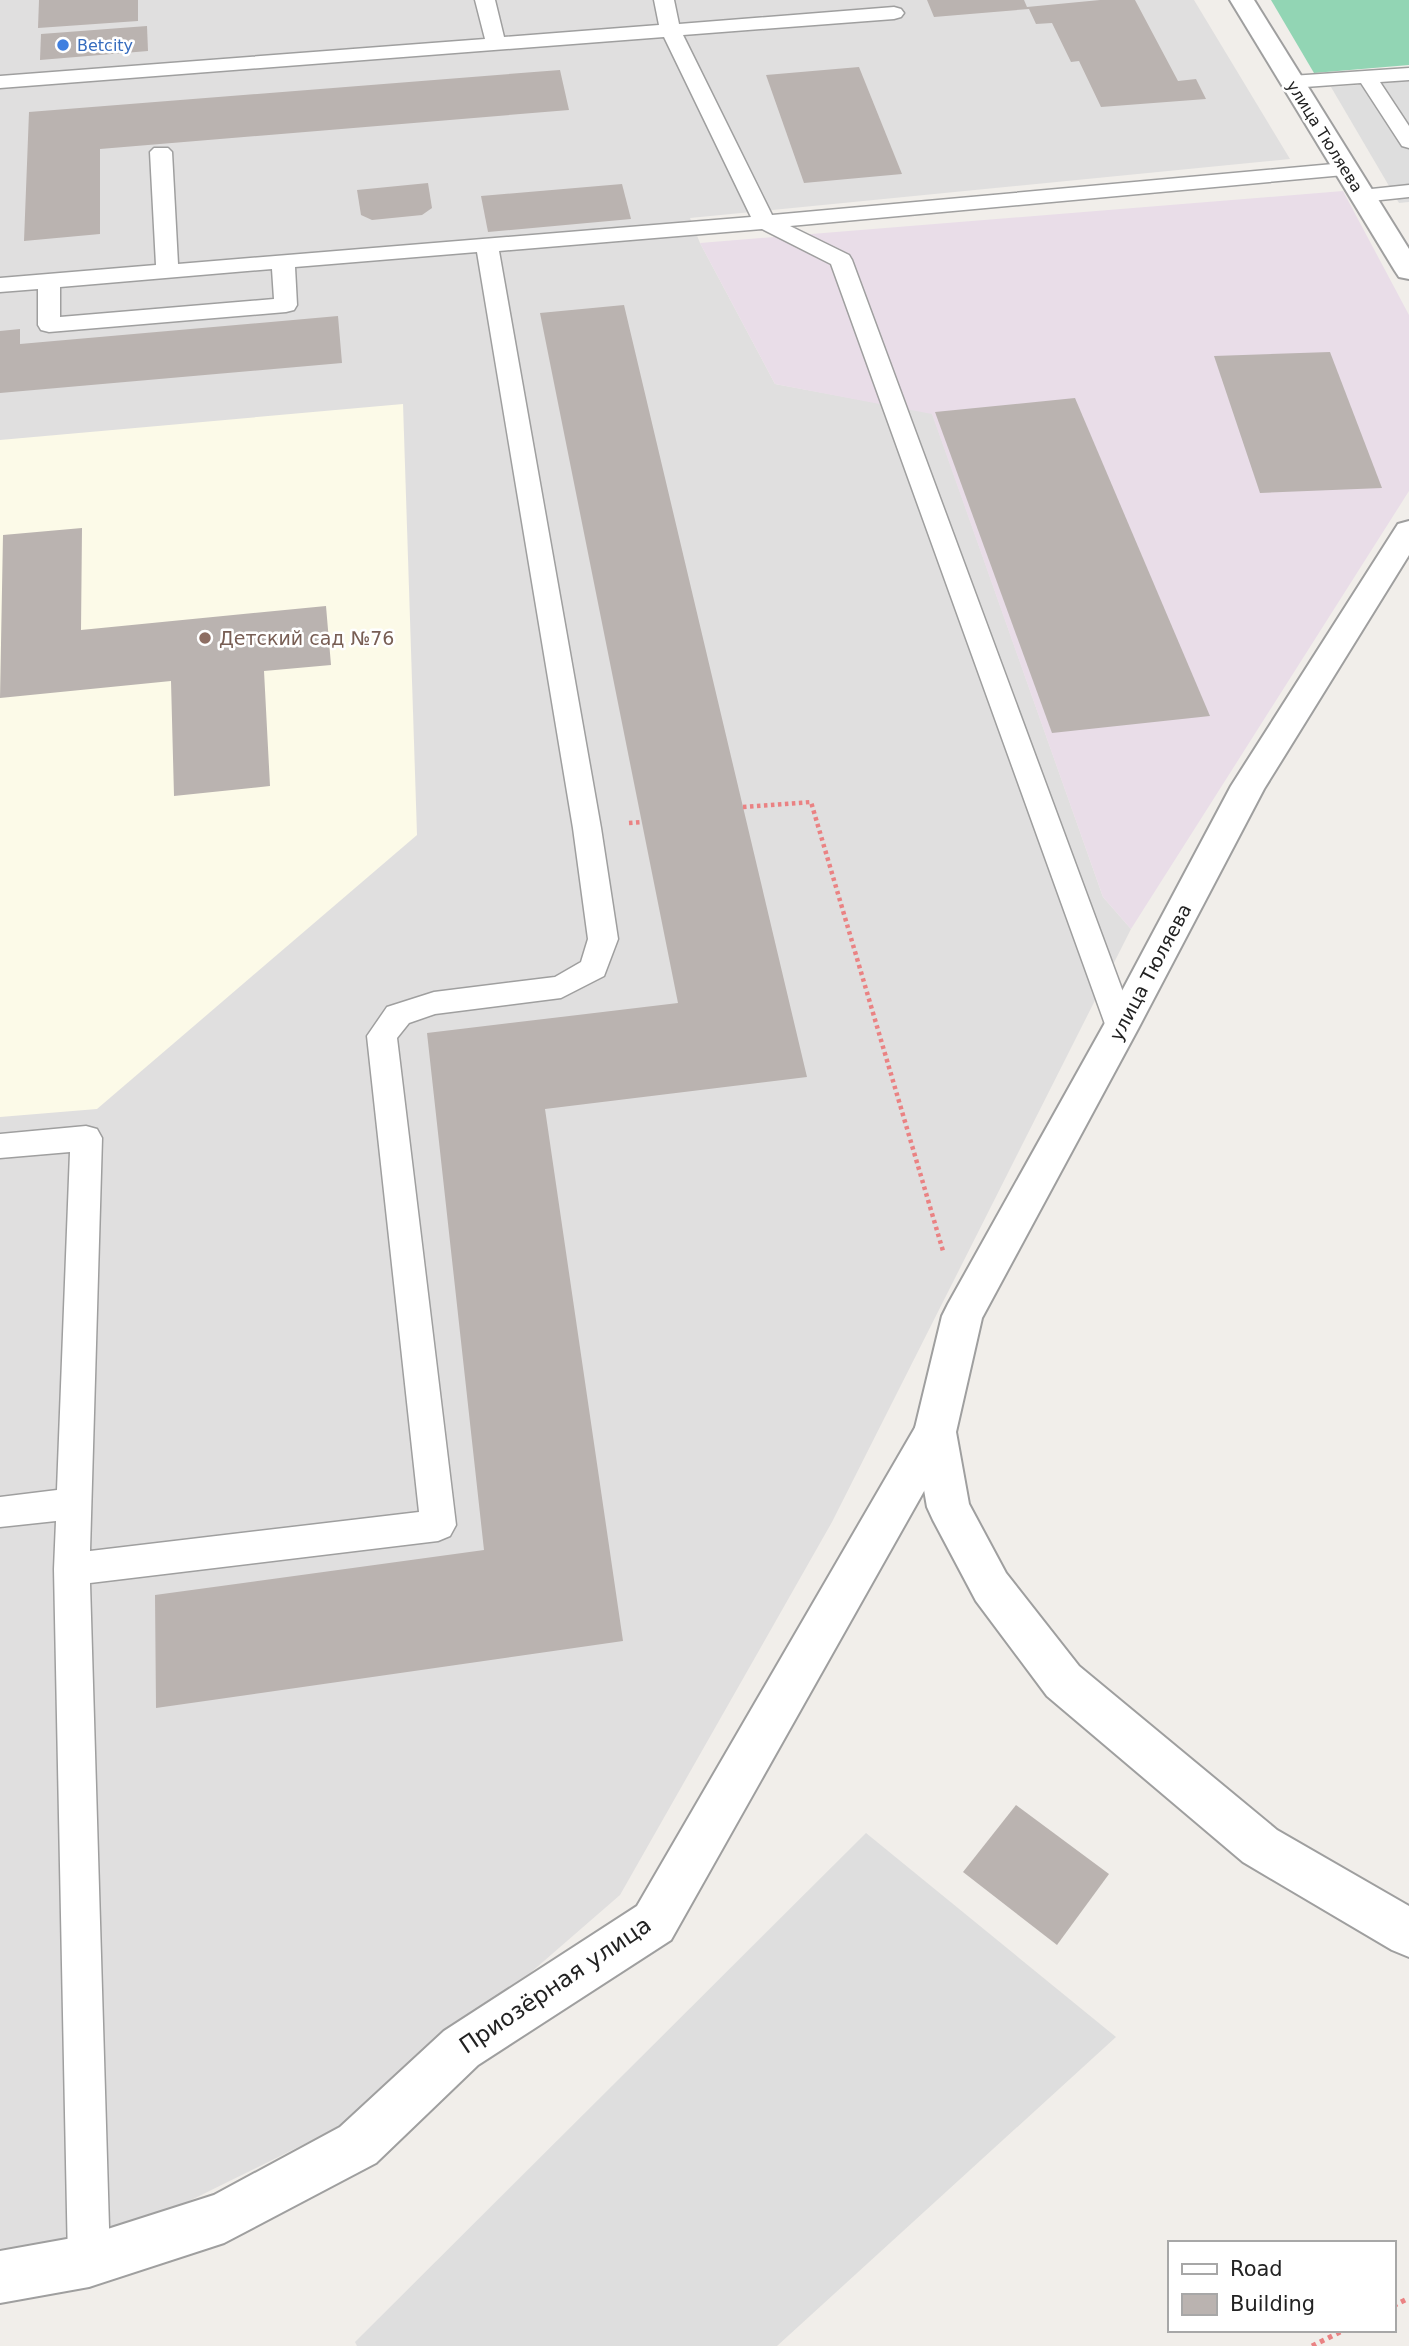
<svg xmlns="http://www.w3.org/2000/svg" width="1409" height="2346" viewBox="0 0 1409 2346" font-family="'DejaVu Sans',sans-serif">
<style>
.residential{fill:#e0dfdf}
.industrial{fill:#e9dde8}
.education{fill:#fcfae8}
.pitch{fill:#92d5b4}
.parking{fill:#dedede}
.building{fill:#bab3b0}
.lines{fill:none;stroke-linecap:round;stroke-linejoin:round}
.service-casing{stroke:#9f9f9f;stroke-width:3}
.minor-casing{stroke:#9f9f9f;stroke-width:4}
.tertiary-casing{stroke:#9f9f9f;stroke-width:4}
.path-far1{stroke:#ea8283;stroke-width:4.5;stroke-dasharray:3.5 3.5;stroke-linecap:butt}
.path{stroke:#ea8283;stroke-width:5;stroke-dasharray:4.5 4.5;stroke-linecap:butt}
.service{fill:#fff;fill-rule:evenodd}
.minor{fill:#fff;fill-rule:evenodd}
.tertiary{fill:#fff;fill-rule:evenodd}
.shop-dot{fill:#3f7fe0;stroke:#fff;stroke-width:2.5}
.education-dot{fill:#8d6e63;stroke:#fff;stroke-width:2.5}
.labels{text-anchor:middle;stroke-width:5;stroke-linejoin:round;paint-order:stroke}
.far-shop-label{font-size:16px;fill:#366cbe;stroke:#fff;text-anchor:start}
.far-street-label{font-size:16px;fill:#222;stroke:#fff}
.education-label{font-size:19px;fill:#785e54;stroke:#fff;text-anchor:start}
.street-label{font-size:19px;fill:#222;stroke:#fff}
.near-street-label{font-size:23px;fill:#222;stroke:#fff}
</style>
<rect width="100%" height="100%" fill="#f1eeea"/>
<path class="residential" d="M0,0H1194L1290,159L690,218L700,243L775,384L932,413L1103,897L1131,929L832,1522L620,1895L399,2087L353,2120L112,2239L0,2258Z"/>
<path class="industrial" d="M1343,191L1409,315V491L1131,929L1103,897L932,414L775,384L700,243Z"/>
<path class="education" d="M403,404L417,835L97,1109L0,1117V440Z"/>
<path class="pitch" d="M1271,0H1409V65L1314,73Z"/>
<g class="parking">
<path d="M1409,81V202L1399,203L1331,87Z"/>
<path d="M866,1833L1116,2037L777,2346H357L355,2342Z"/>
</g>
<g class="building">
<path d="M39,0H138V21L38,28Z"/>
<path d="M927,0H1024L1027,7L1100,0H1135L1178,81L1196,79L1206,99L1101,107L1079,61L1071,62L1052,23L1036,24L1029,9L934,17Z"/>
<path d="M147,26L148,51L40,60L41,34Z"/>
<path d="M859,67L902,174L804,183L766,75Z"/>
<path d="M560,70L569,110L100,149V234L24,241L29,112Z"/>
<path d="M428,183L432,208L422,215L372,220L361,215L357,190Z"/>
<path d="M622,184L631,219L488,232L481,196Z"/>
<path d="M624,305L807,1077L545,1109L623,1641L156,1708L155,1595L484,1550L427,1033L678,1003L540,313Z"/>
<path d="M338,316L342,363L0,393V331L20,329V344Z"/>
<path d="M1330,352L1382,488L1260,493L1214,356Z"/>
<path d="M1075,398L1210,716L1052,733L935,412Z"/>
<path d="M82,528L81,630L326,606L331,665L264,671L270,786L174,796L171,681L0,698L3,535Z"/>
<path d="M1016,1805L1109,1874L1057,1945L963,1872Z"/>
</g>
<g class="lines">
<g class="service-casing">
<g id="service">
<path d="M475,0H495L504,37L659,25L654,0H674L679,24L894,7L901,9L904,13L901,17L894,19L683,35L772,215L1344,163L1352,164L1355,169L1352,174L1344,175L790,226L849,255L852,260L1136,1027L1132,1035L1121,1038L1110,1035L1106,1027L831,264L762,229L499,251L601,828L618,939L604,976L561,998L435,1014L409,1023L397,1038L456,1525L450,1536L438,1541L90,1583L110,2261L104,2276L89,2282L74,2276L68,2261L54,1569L56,1521L0,1527V1497L57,1490L70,1152L0,1158V1134L86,1126L97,1129L102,1138L90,1551L419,1512L367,1036L387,1007L434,992L555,977L581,962L588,939L573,828L477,252L295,267L297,305L294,310L286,312L49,332L41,330L38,325V289L0,292V278L156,265L150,152L154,148H168L172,152L178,264L751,217L664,37L0,88V76L485,39ZM272,269L274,299L60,317V287Z"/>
<path d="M1409,68V80L1380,82L1409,126V148L1402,146L1361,83L1291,88L1284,86L1281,82L1284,78L1291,76Z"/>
<path d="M1409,185V197L1362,202L1354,201L1351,196L1354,191L1362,190Z"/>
</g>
</g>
<g class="minor-casing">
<path id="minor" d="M935,1414L950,1419L956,1432L950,1445L671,1940L478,2065L376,2163L224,2243L89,2287L0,2303V2251L89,2235L214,2195L340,2127L444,2031L637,1906L920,1419Z"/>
</g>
<g class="tertiary-casing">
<g id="tertiary">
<path d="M1230,0H1254L1409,249V279L1399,277L1395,271Z"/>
<path d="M1409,521V555L1264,789L1139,1027L982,1318L956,1432L969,1504L1006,1573L1079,1666L1277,1830L1409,1906V1957L1392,1950L1243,1862L1047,1696L976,1601L933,1520L927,1507L914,1432L942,1316L948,1304L1106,1021L1231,786L1398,524Z"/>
</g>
</g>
<g class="path-far1">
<path d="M743,807L811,802L943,1251"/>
<path d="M629,823L642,822"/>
</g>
<g class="path">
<path d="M1393,2306L1409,2298"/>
<path d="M1312,2346L1344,2330"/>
</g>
<use href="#service" class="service"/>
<use href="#minor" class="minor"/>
<use href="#tertiary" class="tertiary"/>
</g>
<circle class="shop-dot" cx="63" cy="45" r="7"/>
<circle class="education-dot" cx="205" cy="638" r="7"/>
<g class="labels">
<g class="far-shop-label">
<text x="77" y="51">Betcity</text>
</g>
<g class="far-street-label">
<text transform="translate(1325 136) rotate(58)" y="6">улица Тюляева</text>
</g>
<g class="education-label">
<text x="219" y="645">Детский сад №76</text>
</g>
<g class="street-label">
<text transform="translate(1150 972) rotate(-62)" y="7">улица Тюляева</text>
</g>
<g class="near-street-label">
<text transform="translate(555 1985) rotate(-34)" y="8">Приозёрная улица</text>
</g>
</g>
<rect x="1168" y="2241" width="228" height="91" fill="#ffffff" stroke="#a7a7a7" stroke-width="2"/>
<rect x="1182" y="2264" width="35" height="10" fill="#ffffff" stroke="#a7a7a7" stroke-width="2"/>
<text x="1230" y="2276" font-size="21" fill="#222222">Road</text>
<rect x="1182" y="2294" width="35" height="21" fill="#bab3b0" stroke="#a7a7a7" stroke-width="2"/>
<text x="1230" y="2311" font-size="21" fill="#222222">Building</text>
</svg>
